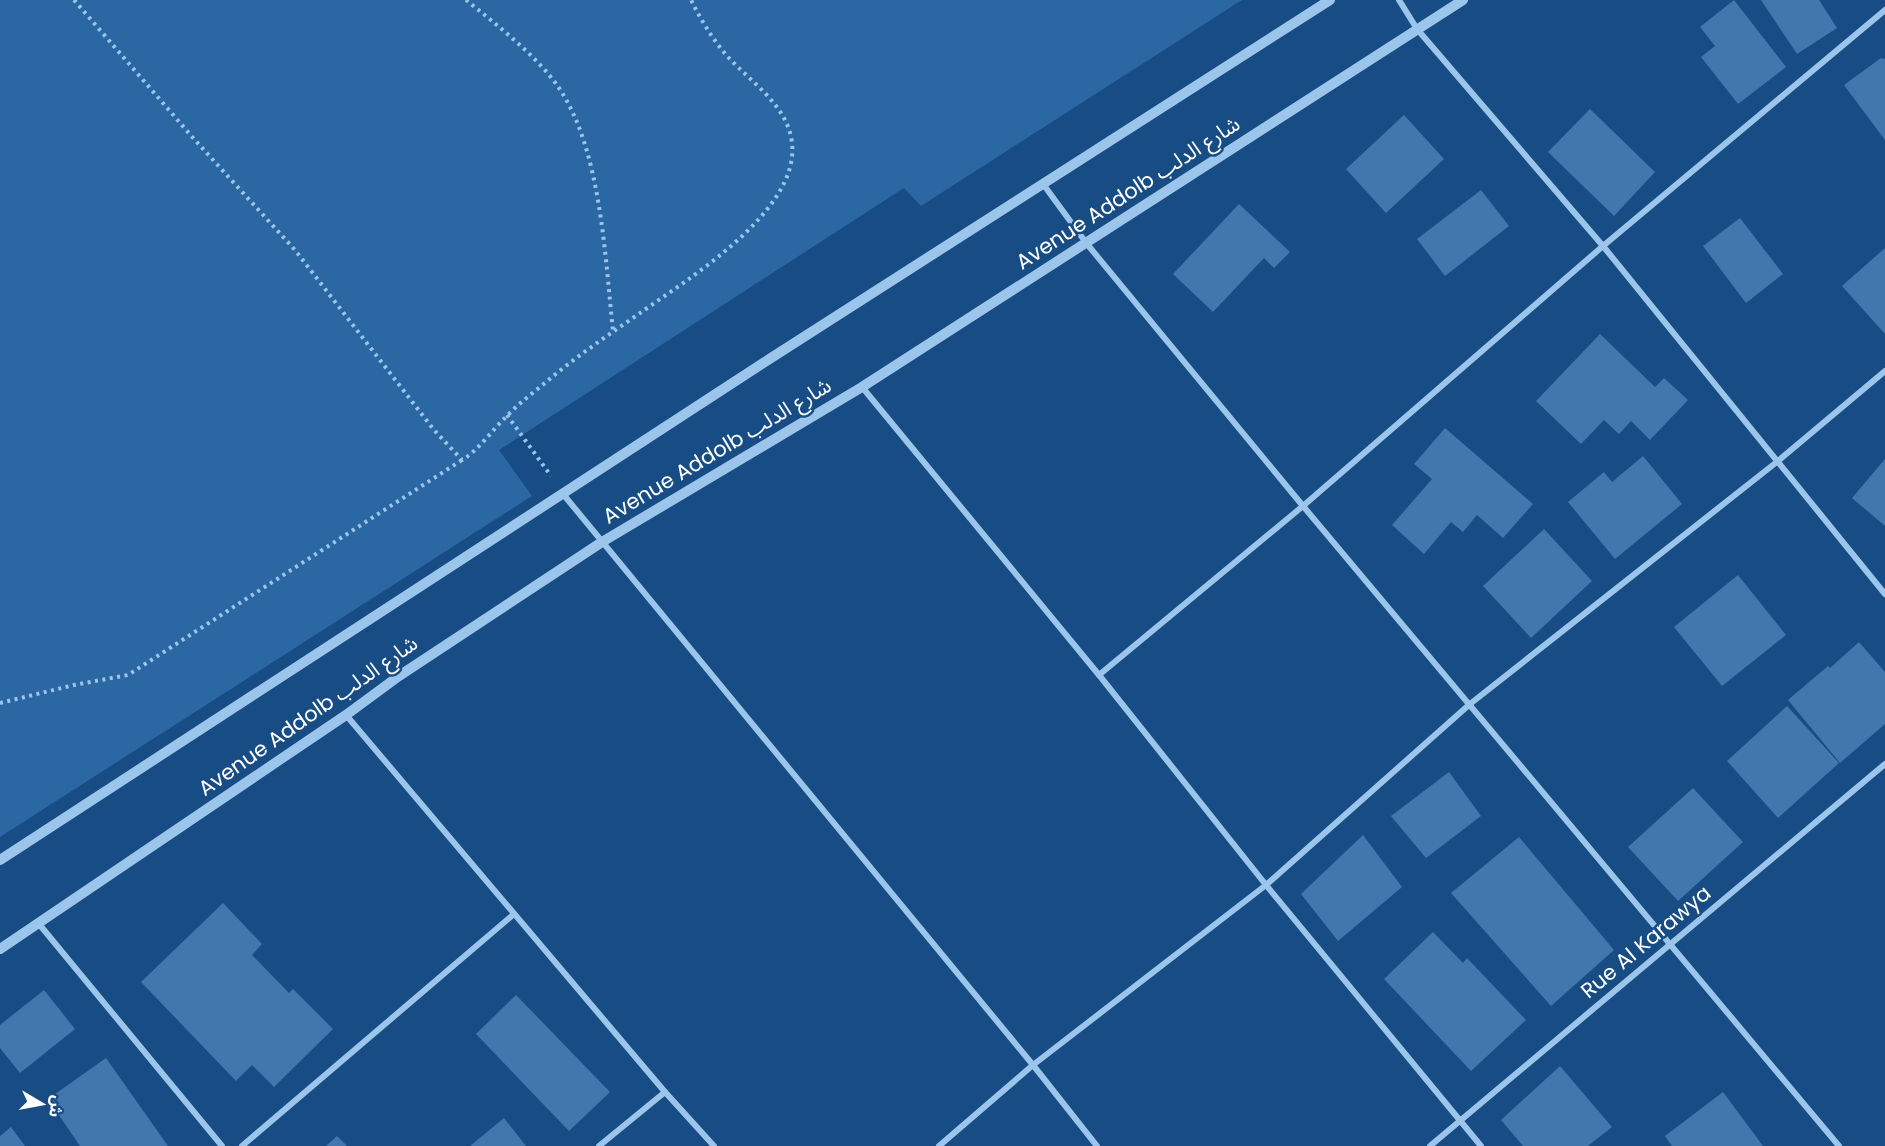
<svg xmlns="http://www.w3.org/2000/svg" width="1885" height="1146" viewBox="0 0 1885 1146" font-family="Poppins,'Noto Sans Arabic',sans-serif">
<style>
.green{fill:#2a67a3}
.building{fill:#4077ad}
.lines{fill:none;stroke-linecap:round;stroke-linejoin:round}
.path{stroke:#9cc5ec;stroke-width:4;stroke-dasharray:3 4.5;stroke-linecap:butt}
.minor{stroke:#9cc5ec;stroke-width:6}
.tertiary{stroke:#9cc5ec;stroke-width:10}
.labels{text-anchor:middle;stroke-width:5;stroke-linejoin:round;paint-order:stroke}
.street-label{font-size:21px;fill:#fff;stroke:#174d84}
</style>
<rect width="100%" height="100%" fill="#174d84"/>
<path class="green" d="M0,0H1242L921,206L904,188L499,450L532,496L0,837Z"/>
<g class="building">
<path d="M1734,0L1786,67L1738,104L1701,57L1715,46L1700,27Z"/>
<path d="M1761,0H1819L1837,28L1797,54Z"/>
<path d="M1881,58L1885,59V140L1844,85Z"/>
<path d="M1590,109L1655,172L1614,216L1548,152Z"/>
<path d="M1404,115L1444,159L1386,213L1346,169Z"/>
<path d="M1481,190L1509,226L1445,276L1417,239Z"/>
<path d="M1239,204L1290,252L1274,268L1264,258L1213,312L1173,274Z"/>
<path d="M1740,218L1783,274L1746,303L1703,246Z"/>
<path d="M1885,248V334L1842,286Z"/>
<path d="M1600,334L1655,387L1664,378L1688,400L1650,440L1631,421L1619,434L1604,420L1581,444L1536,401Z"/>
<path d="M1445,428L1533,504L1503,538L1477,515L1463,532L1451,522L1424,554L1392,525L1432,479L1414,464Z"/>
<path d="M1643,456L1682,504L1615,559L1568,502L1604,472L1612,482Z"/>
<path d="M1885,459V526L1852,498Z"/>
<path d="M1544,529L1592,581L1531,638L1483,586Z"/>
<path d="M1738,575L1786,635L1722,686L1674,627Z"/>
<path d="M1859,642L1885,672V724L1840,763L1788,700L1828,666L1830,668Z"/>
<path d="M1787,706L1839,763L1778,818L1727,761Z"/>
<path d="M1449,772L1481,816L1426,858L1391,816Z"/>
<path d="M1693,788L1743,842L1678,901L1628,847Z"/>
<path d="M1363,835L1402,887L1338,941L1301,894Z"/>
<path d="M1519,837L1614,950L1551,1006L1451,893Z"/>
<path d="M223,903L262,944L252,955L289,993L293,989L333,1029L274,1087L252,1065L236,1081L141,982Z"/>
<path d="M1433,932L1463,963L1467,958L1526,1020L1471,1071L1384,979Z"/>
<path d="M44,990L75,1029L20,1073L0,1048V1025Z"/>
<path d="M516,995L610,1092L569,1131L476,1034Z"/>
<path d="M106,1058L168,1146H80L48,1099Z"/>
<path d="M1560,1066L1612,1127L1588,1146H1523L1501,1120Z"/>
<path d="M1723,1092L1763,1146H1672L1665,1136Z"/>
<path d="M504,1118L526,1146H470Z"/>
<path d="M11,1127L25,1146H0V1136Z"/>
<path d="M337,1136L347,1146H326Z"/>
</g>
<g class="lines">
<g class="path">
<path d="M74,0L194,139L295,250L434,430L462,460C480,449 491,431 507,416C520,402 537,390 552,377C580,354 610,334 640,313C688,279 800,211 792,143C788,106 752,83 728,57C713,40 701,20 691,0"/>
<path d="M466,0C496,24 538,57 559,88C601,150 605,257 613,331"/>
<path d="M507,415L551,476"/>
<path d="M0,703L74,685L128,675L462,460"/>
</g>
<g class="minor">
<path d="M1399,0L1417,29L1603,246L1885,594"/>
<path d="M1043,184L1087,244L1303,506L1839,1146"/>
<path d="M862,387L1099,675L1266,885L1481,1146"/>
<path d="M563,494L1033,1065L1097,1146"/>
<path d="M1099,675L1303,506L1603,246L1885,10"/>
<path d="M346,715L665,1092L714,1146"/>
<path d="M39,924L222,1146"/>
<path d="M242,1146L514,914"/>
<path d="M599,1146L665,1092"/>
<path d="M939,1146L1033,1065L1266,885L1470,704L1778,461L1885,371"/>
<path d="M1430,1146L1885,764"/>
</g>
<g class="tertiary">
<path d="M0,860L771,358L1330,0"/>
<path d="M0,949L346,715L399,676L602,542L862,387L1463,0"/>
</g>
</g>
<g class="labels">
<g class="street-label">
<text transform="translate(1128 193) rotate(-33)" y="7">Avenue Addolb شارع الدلب</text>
<text transform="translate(717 451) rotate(-31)" y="7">Avenue Addolb شارع الدلب</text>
<text transform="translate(308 716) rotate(-35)" y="7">Avenue Addolb شارع الدلب</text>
<text transform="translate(1646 942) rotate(-40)" y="7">Rue Al Karawya</text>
</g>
</g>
<g transform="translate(42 1104) rotate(100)" stroke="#174d84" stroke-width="4.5" paint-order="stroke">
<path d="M0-4.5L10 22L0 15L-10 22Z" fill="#ffffff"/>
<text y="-9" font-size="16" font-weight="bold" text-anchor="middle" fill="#ffffff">ش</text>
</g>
</svg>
